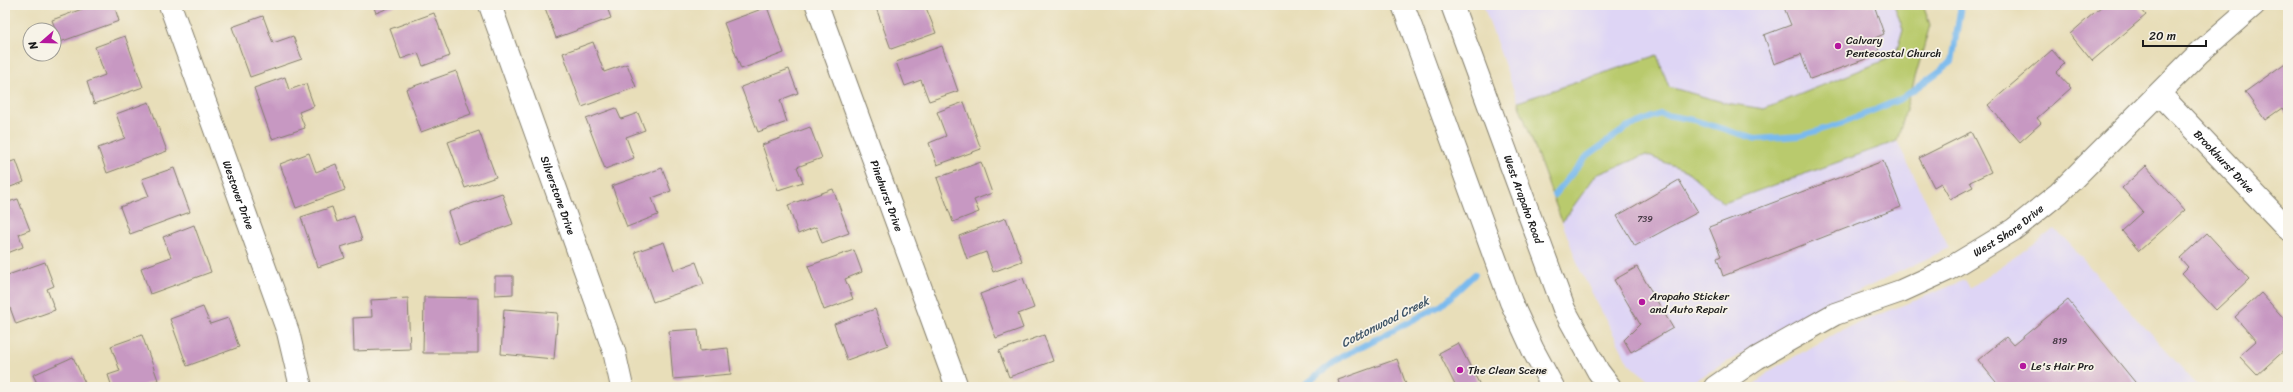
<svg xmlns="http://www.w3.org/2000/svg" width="2293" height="392" viewBox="0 0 2293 392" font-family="Sriracha,sans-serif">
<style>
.built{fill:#ded5f5}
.green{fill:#b9ca6d;stroke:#6a7344}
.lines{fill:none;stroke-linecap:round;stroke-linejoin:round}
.stream{stroke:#79baee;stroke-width:6}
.building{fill:#c798c2}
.minor-casing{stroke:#827d6a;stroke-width:24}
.major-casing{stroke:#827d6a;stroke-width:24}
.minor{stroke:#fff;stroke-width:22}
.major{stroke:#fff;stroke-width:22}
.poi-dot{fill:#b5179e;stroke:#f7f3e8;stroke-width:1.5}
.labels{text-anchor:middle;stroke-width:3.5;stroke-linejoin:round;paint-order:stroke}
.number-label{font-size:9px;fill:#473b46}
.poi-label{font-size:11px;fill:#1c1c1c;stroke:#f7f3e8;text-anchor:start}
.street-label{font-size:11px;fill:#1c1c1c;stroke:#f7f3e8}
.water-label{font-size:12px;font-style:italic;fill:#3d5366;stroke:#f7f3e8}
</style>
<rect width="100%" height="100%" fill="#f7f3e8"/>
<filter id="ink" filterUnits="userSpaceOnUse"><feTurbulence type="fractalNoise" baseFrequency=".025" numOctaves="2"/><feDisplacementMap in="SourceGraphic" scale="8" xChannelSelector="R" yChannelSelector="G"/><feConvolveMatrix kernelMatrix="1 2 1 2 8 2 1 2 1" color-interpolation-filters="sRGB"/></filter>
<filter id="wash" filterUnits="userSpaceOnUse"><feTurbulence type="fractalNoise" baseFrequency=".012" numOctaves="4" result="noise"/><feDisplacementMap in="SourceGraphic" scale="16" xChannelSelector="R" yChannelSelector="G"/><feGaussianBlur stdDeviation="0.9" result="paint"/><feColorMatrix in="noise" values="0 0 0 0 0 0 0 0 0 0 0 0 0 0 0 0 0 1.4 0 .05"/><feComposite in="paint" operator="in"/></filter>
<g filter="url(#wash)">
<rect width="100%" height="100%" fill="#e8deb9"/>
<g class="built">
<path d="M1483,5H1894L1903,29L1895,56L1764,109L1726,103L1669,87L1657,56L1518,102Z"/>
<path d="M1897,141L1949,248L1809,315L1683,387H1658L1629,364L1580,270L1562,222L1596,175L1646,155L1687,171L1725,203Z"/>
<path d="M2055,229L2199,387H1751L1771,370L1844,329L1965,280L1970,288Z"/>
</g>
<path class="green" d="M1894,5H1923L1930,25L1897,141L1724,203L1687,171L1646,155L1596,175L1562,222L1518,102L1657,55L1669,87L1726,103L1764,109L1895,56L1903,29Z"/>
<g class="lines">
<g class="stream">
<path d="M1554,195L1587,156L1626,128L1660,114L1694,120L1756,139L1800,136L1843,123L1901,99L1952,62L1961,5"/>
<path d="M1302,387L1341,357L1442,305L1475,274"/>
</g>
</g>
<g id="blocks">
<g class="building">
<path d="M80,5H114L119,21L60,42L52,20L82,9Z"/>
<path d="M373,5H396L376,13Z"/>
<path d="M544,5H606L611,18L556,38Z"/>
<path d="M875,5H925L936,33L891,49Z"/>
<path d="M1783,5H1874L1884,34L1875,38L1880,54L1810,79L1801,54L1774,64L1764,35L1791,25Z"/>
<path d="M2103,5H2138L2146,15L2092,61L2070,34Z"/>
<path d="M767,7L784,53L741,69L724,23Z"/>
<path d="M434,13L450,56L423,66L418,53L401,59L390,29Z"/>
<path d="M263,16L273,43L293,36L302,59L250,77L232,27Z"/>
<path d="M125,36L143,87L94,104L87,82L105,75L95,47Z"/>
<path d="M593,42L604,72L627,64L636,87L582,107L563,53Z"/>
<path d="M942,46L958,91L929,101L921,80L905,86L896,62Z"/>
<path d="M2052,50L2064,64L2056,72L2071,88L2037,118L2041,123L2020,142L1988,105Z"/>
<path d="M2288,61V113L2286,114L2282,108L2265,120L2245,92Z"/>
<path d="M789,69L798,93L780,100L787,122L758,132L741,87Z"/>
<path d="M456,71L471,114L421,132L406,89Z"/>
<path d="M285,77L289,90L306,84L314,106L299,112L305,128L272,139L254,88Z"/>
<path d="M149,102L167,151L107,173L98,148L125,138L116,114Z"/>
<path d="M964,102L981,149L937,165L929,143L946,136L937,112Z"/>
<path d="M616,108L621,119L638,113L645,130L626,137L634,158L605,169L586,119Z"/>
<path d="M810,127L822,158L797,167L803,182L778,190L762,145Z"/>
<path d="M479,131L496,177L465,188L448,142Z"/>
<path d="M1971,132L1991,172L1970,182L1973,187L1950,199L1941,183L1934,187L1919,158Z"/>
<path d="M309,153L316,172L336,164L345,190L296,208L280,164Z"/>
<path d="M16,160L24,182L5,189V164Z"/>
<path d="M1883,161L1901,207L1723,276L1717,258L1721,256L1709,227Z"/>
<path d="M981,162L992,193L974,200L979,212L953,222L937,178Z"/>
<path d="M2146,166L2185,210L2139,251L2122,231L2143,212L2122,188Z"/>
<path d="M174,168L190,212L130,234L120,207L149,196L142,179Z"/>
<path d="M662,168L671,191L652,198L658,215L627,227L612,186Z"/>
<path d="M1679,180L1698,212L1635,246L1617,216Z"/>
<path d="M833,189L849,233L822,243L816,227L798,234L788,205Z"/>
<path d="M502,193L513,224L459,244L448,212Z"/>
<path d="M18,199L30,230L19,234L23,247L5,254V203Z"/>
<path d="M332,207L337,222L354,216L362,240L341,247L345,258L318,267L301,217Z"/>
<path d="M1006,218L1022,261L993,272L986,252L967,259L959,236Z"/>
<path d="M194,225L211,272L150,294L141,268L171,257L163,237Z"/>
<path d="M2207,233L2249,279L2216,310L2182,273L2188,267L2180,258Z"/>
<path d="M664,242L674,270L696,262L704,284L653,302L635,252Z"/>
<path d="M854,250L862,272L845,279L853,299L824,310L808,266Z"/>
<path d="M45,262L54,286L47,289L55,310L16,324L5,294V276Z"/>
<path d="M1637,267L1673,328L1631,352L1624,340L1640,324L1614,280Z"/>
<path d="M495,276H513V294L495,295Z"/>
<path d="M1023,278L1034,308L1018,314L1023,328L996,338L980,294Z"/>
<path d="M2261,293L2288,323V347L2257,375L2239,356L2256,341L2235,317Z"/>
<path d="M424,297L478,298V353H423Z"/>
<path d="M408,298L410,349L354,351L353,318L372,317L371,300Z"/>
<path d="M2068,300L2139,387H2000L1978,360L2006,337L2013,345Z"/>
<path d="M203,307L210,324L228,318L239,347L187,366L170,319Z"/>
<path d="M504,309L558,313L554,359L501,354Z"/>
<path d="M875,309L888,345L847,360L834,324Z"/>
<path d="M698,329L700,351L728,348L731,374L673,379L669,331Z"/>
<path d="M142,335L158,380L139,387H112L108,375L120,371L111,346Z"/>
<path d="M1044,335L1053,361L1009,377L999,351Z"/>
<path d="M1458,343L1481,387H1456L1439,353Z"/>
<path d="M73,357L85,383L77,387H39L33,375Z"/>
<path d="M1397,359L1407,387H1340L1338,380Z"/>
</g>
</g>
</g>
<g filter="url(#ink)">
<use href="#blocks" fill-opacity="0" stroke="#827d6a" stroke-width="1"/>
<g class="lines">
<g class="minor-casing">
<g id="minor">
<path id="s1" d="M170,5L288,332L301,387"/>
<path id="s2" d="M490,5L614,351L622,387"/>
<path id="s3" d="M817,5L957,387"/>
<path id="s4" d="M2160,94L2288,229"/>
<path id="s5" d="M1715,387L1757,358L1835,314L1901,291L1947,270L2013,230L2059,193L2199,53L2254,5"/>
</g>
</g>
<g class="major-casing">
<g id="major">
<path d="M1403,5L1511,302L1533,350L1553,387"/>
<path id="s6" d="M1452,5L1564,309L1598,371L1610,387"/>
</g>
</g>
<use href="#minor" class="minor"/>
<use href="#major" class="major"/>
</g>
</g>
<g class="poi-dot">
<circle cx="1838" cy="46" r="4"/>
<circle cx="1642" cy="302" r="4"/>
<circle cx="2023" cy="366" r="4"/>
<circle cx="1460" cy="370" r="4"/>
</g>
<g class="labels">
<g class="number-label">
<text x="1645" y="222">739</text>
<text x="2060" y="344">819</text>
</g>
<g class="poi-label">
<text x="1846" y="44">Calvary<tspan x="1846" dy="13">Pentecostal Church</tspan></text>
<text x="1650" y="300">Arapaho Sticker<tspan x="1650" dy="13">and Auto Repair</tspan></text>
<text x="2031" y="370">Le's Hair Pro</text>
<text x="1468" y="374">The Clean Scene</text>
</g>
<g class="street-label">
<text dy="4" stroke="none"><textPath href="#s4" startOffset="93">Brookhurst Drive</textPath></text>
<text dy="4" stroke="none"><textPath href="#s1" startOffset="202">Westover Drive</textPath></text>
<text dy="4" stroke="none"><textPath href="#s2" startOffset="202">Silverstone Drive</textPath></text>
<text dy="4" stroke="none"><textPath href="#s3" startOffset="203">Pinehurst Drive</textPath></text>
<text dy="4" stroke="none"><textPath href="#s6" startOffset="207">West Arapaho Road</textPath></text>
<text dy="4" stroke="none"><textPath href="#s5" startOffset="334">West Shore Drive</textPath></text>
</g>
<g class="water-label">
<text transform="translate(1385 322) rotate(-27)" y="4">Cottonwood Creek</text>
</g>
</g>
<rect width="2293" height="392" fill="none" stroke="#f7f3e8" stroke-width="20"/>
<g transform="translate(42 42) rotate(250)"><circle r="19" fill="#f7f3e8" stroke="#9f9d96"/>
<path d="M0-3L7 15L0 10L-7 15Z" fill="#b5179e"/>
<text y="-6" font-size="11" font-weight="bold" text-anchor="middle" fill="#1c1c1c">N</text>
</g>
<path d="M2143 40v6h63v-6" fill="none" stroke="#1c1c1c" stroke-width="2"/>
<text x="2149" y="40" font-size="12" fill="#1c1c1c" stroke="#f7f3e8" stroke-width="3" paint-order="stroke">20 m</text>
</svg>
